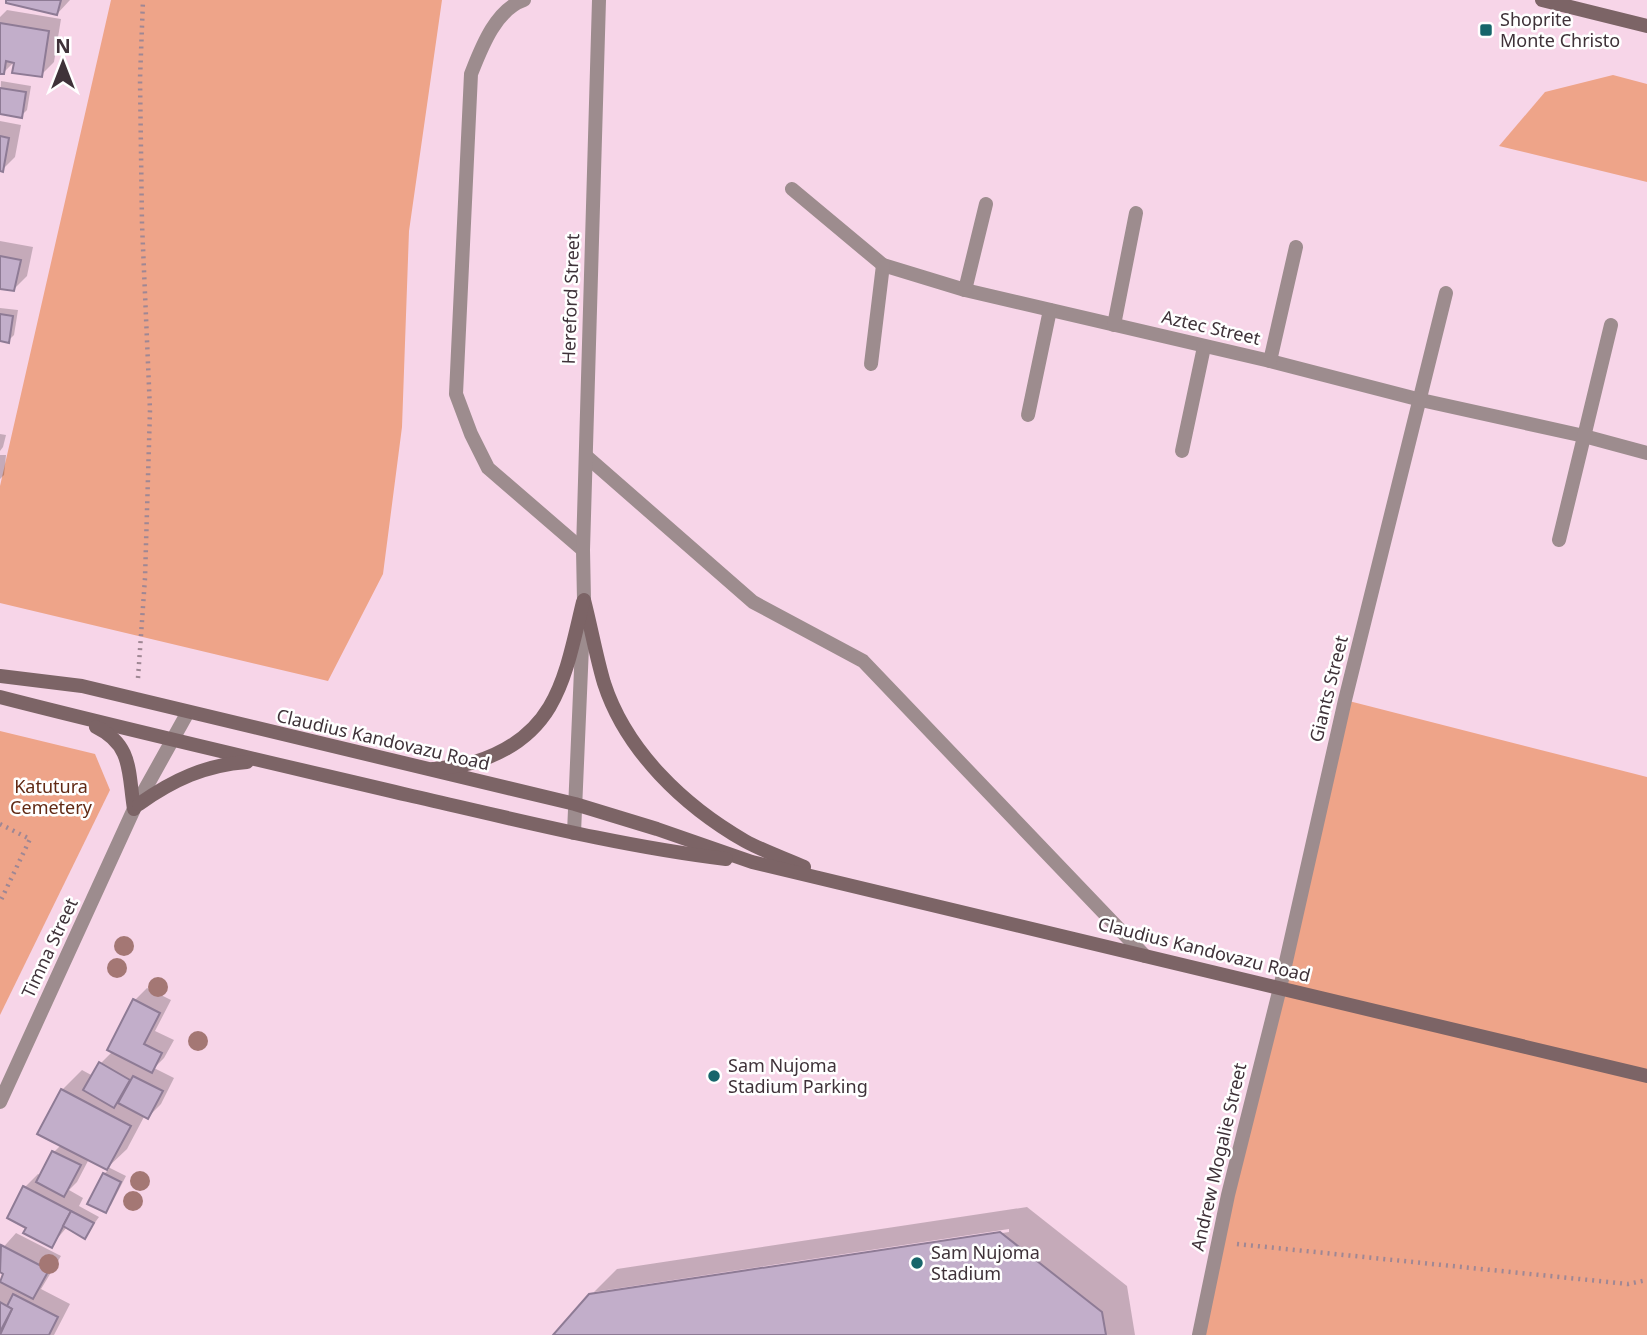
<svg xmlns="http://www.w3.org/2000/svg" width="1647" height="1335" viewBox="0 0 1647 1335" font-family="'Noto Sans',sans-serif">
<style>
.green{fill:#eea489}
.shadow{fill:#0003}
.building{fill:#c2aeca;stroke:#8e7b95;stroke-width:2}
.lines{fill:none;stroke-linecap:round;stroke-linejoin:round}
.path{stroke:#9f8794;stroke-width:4.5;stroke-dasharray:2 5;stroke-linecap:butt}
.lane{stroke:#9d8c8e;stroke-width:14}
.street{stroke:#9d8c8e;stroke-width:14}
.secondary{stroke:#7c6466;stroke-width:14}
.tree{fill:#a47774}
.poi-dot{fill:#17656b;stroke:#fff;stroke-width:2.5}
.labels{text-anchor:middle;stroke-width:5;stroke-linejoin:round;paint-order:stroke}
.poi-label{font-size:18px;fill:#3f3239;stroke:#fff;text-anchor:start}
.street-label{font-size:18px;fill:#3f3239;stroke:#fff}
.park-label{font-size:18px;fill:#612a15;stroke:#fff}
</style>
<rect width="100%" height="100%" fill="#f7d5e8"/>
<g class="green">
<path d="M111,0H442L409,231L402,427L383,574L328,681L0,603V486Z"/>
<path d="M1613,75L1647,84V182L1499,146L1545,92Z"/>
<path d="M1345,700L1647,777V1335H1199Z"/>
<path d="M0,731L95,754L110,790L0,1015Z"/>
</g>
<g class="shadow">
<path d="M8,0H70L57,14Z"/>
<path d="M7,10L61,19L54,62L41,75L16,60L3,73L0,72V17Z"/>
<path d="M1,81L31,86L27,110L21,116L0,112Z"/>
<path d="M0,121L21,125L15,157L2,170L0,169Z"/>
<path d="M0,241L33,247L27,276L14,289L0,287Z"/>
<path d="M0,308L18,310L14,335L8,341L0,340Z"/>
<path d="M0,434L6,435L3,447L0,451Z"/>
<path d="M0,455H6L4,475L0,479Z"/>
<path d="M147,988L171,1000L155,1031L174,1040L164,1058L154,1068L174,1078L161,1104L148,1117L145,1115L127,1149L108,1167L126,1176L111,1205L105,1211L104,1174L109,1169L89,1159L77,1182L69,1190L83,1198L79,1206L99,1217L85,1236L67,1227L51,1246L29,1227L9,1217L25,1187L38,1174L42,1176L54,1152L62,1144V1090L82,1070L93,1076L101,1063L113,1051L134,1001Z"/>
<path d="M1027,1207L1127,1286L1135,1335H556L591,1296L1009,1232V1229L594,1292L617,1269Z"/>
<path d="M16,1233L61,1256L41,1289L70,1304L54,1335H0V1283L6,1273L0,1270V1251Z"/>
</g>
<g class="building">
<path d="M6,0H61L57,15L6,3Z"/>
<path d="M0,23L49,31L42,77L12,73L14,63L6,61L4,74H0Z"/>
<path d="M0,88L26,92L22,118L0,114Z"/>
<path d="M0,136L9,138L3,172L0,171Z"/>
<path d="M0,256L21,260L14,291L0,289Z"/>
<path d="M0,314L13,316L9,343L0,341Z"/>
<path d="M133,999L160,1013L144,1044L162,1053L152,1073L107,1050Z"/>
<path d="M99,1062L130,1080L114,1108L83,1090Z"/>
<path d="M133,1076L163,1091L148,1119L118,1103Z"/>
<path d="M61,1089L131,1126L107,1170L37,1134Z"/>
<path d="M52,1151L81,1165L64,1197L36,1182Z"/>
<path d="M103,1173L121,1182L106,1213L87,1204Z"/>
<path d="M23,1186L71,1211L52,1248L23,1233L26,1228L7,1218Z"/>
<path d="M71,1211L94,1223L85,1239L63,1226Z"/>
<path d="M1000,1232L1102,1312L1106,1335H553L589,1294Z"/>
<path d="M1,1245L49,1270L33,1299L0,1282L3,1274L0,1272Z"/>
<path d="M13,1294L58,1317L49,1335H0L12,1309L7,1306Z"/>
<path d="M0,1302L12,1309L0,1332Z"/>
</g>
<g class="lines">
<g class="path">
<path d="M138,678L145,578L150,410L142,224L140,79L143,0"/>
<path d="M0,824L30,839L0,902"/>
<path d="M1237,1244L1628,1284L1647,1280"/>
</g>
<g class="lane">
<path d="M524,0C495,10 481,49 471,74L456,394L471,434L488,468L583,550"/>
<path d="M586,456L753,602L863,661L1145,956"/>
</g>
<g class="street">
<path d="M792,189L883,265L965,290L1270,361L1421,400L1584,436L1647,453"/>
<path d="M965,290L986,204"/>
<path d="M1114,325L1136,213"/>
<path d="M1270,361L1296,247"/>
<path d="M871,364L883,265"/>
<path d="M1028,415L1050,310"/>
<path d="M1182,451L1204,347"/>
<path d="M1559,540L1611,325"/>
<path d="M574,833L584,600L583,550L599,0"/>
<path d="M0,1102L134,809L188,712"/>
<path d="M1199,1335L1228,1195L1280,988L1345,700L1446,293"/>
</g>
<g class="secondary">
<path d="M1542,0L1647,26"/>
<path d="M584,600C591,627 596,656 604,683C626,751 684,806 745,841C763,851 784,858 804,867"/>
<path d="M0,676L82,686L575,804L657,829L752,862L1647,1076"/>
<path d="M0,697C136,732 272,763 408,795C514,819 618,846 726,859"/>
<path d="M96,727C133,745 128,772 134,809"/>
<path d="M433,769C447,767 462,766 475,762C558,736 565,676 583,602"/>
<path d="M139,804C173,780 205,765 247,762"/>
</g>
</g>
<g class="tree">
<circle cx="124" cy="946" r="10"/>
<circle cx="117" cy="968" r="10"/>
<circle cx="158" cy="987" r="10"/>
<circle cx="198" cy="1041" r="10"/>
<circle cx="140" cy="1181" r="10"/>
<circle cx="133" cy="1201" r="10"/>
<circle cx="49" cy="1264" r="10"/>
</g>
<g class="poi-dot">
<rect x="1479" y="23" width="14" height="14" rx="3.5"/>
<circle cx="714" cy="1076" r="7"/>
<circle cx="917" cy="1263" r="7"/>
</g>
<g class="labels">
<g class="poi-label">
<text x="1500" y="26">Shoprite<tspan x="1500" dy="21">Monte Christo</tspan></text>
<text x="728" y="1072">Sam Nujoma<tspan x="728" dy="21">Stadium Parking</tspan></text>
<text x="931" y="1259">Sam Nujoma<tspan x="931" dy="21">Stadium</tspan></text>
</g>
<g class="street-label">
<text transform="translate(571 299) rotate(-88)" y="6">Hereford Street</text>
<text transform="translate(1211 328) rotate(13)" y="6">Aztec Street</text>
<text transform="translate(1329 689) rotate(-76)" y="6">Giants Street</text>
<text transform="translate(383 740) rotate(13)" y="6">Claudius Kandovazu Road</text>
<text transform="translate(50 948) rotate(-65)" y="6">Timna Street</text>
<text transform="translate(1204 950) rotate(14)" y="6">Claudius Kandovazu Road</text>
<text transform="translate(1219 1157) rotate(-77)" y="6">Andrew Mogalie Street</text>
</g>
<g class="park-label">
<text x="51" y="793">Katutura<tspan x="51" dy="21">Cemetery</tspan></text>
</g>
</g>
<g transform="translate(63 63)" stroke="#ffffff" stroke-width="5" paint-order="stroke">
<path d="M0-5L12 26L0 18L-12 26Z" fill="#3f3239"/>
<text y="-10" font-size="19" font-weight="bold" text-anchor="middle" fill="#3f3239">N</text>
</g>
</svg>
